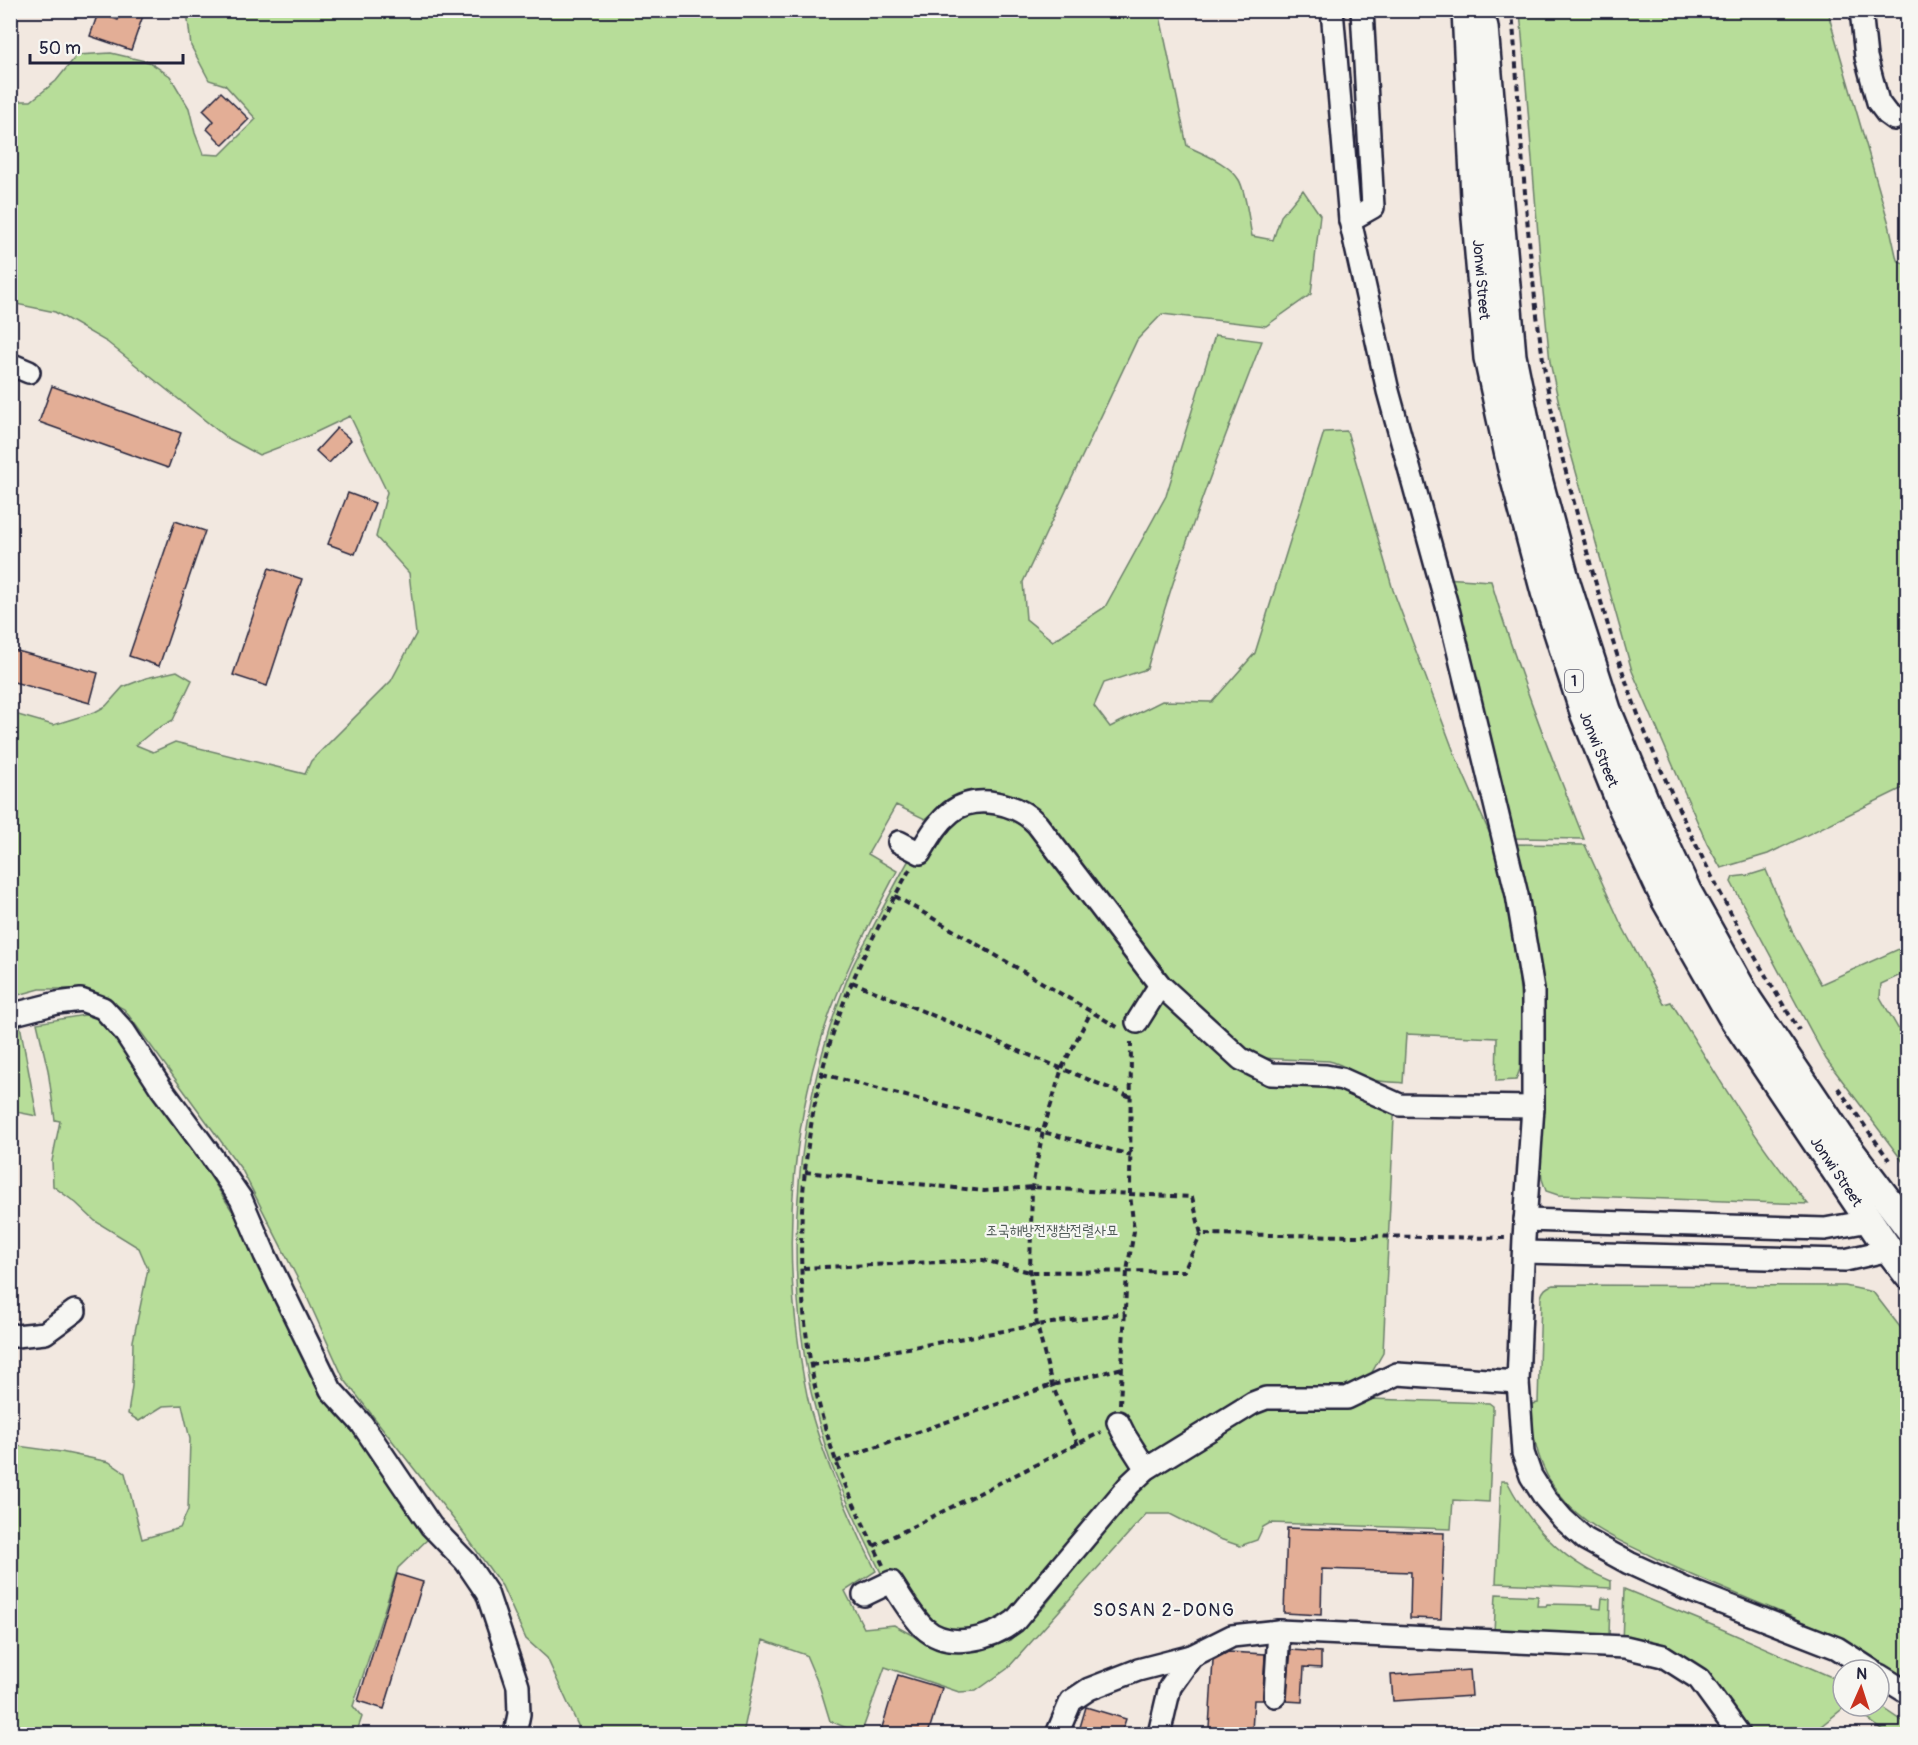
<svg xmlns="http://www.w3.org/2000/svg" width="1918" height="1745" viewBox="0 0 1918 1745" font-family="Pangolin,'Poor Story',sans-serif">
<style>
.green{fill:#b7dd99;stroke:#6c806a;stroke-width:1.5}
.building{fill:#e3ae96;stroke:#22223b;stroke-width:1.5}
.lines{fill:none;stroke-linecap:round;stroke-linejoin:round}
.minor-casing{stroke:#22223b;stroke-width:26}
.major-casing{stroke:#22223b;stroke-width:32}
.path{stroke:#22223b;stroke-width:4;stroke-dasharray:6 4.5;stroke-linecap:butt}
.minor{stroke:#f6f6f2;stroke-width:21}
.major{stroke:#f6f6f2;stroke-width:27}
.labels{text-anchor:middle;stroke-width:4.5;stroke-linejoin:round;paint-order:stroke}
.shield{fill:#f6f6f2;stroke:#626272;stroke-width:1.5}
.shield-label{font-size:14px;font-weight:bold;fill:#22223b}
.street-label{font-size:15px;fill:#22223b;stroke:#f6f6f2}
.park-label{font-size:15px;fill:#4f5a57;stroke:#f6f6f2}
.quarter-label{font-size:18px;letter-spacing:1.5px;fill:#22223b;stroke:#f6f6f2}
</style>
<rect width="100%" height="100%" fill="#f2e8e0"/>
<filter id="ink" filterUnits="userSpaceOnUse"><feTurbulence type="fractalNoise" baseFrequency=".0167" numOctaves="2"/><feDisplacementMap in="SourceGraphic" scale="12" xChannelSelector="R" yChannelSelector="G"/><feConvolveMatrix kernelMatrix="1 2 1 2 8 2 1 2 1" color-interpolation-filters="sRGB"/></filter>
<g filter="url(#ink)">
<g class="green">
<path d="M187,11H1159L1187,146C1203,154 1229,163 1239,180C1246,192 1249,222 1252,236L1273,240L1281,216L1303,190L1320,215L1311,294L1266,326L1162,314L1137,340L1023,582L1026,619L1053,641L1105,607L1166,496L1215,335L1262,341C1220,449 1178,557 1147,669L1104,683L1094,706L1110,727L1162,701L1212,702L1255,653L1324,432L1347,431L1393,590L1455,755L1493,841L1500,864L1519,979L1521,1004L1520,1069L1516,1080L1496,1081L1497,1038L1406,1034L1403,1083C1392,1082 1380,1082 1369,1079C1355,1074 1344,1064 1329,1061L1260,1058L1246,1051L1165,982L1050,824C1026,798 992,779 956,797C945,803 936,812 925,819L896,805L868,854L897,871C873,917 849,962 831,1010C793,1115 783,1231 798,1340C801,1364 805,1389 811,1412C827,1467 850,1519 876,1571L845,1591L864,1628L894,1625L928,1644L958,1649H985L1010,1640L1044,1607L1122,1508L1158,1472L1268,1407L1351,1406L1357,1405L1371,1399L1489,1403L1493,1406V1410L1489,1502L1453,1500L1451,1529L1270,1523L1263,1527L1257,1540L1240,1546L1217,1538L1170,1514H1146L1007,1669L976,1691L959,1692L885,1667L861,1734L830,1721L820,1688L806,1655L763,1640L743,1734H582L547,1658L526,1639L502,1586L458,1525L344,1379L305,1293L242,1170L124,1009L86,989H40L11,997V713L53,725L95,712L106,706L123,687L146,678L177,671L192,680L173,720L153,731L136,745L153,752L175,742L305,774L311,761L391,681L416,634L409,573L376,537L387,492L350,416L308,436L259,455L226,437L107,342L55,312L11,303V101H31L56,81L77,55L111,53L149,62L170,76L189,108L195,133L203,154L220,155L256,119L225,85L209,80L191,46Z"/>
<path d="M1520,11H1829L1830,20L1889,224L1897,260L1907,265V786L1768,854L1721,868L1707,844L1632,671L1566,436L1550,362L1541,271Z"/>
<path d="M1443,578L1491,581C1517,669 1550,754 1584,839L1509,838Z"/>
<path d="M1011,800L1163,983L1242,1056L1395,1096L1383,1353L1368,1379L1350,1401L1280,1400L1149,1472L991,1641L903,1618C879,1568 853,1518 832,1466C823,1442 817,1416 811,1392C782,1255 796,1107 848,977C853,963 861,950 868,937C888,897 909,859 931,821Z"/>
<path d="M1511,844L1585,845L1620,922L1664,1004L1671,1002C1714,1070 1755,1142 1808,1204L1558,1195L1546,1191L1542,1179L1541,1168L1544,1075H1538C1538,1039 1542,1001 1539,965C1537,924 1524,883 1511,844Z"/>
<path d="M1766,870L1792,931L1821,984L1901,948L1907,951V972L1881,984L1880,997L1907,1044V1167L1826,1059L1731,882L1733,877L1750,875Z"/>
<path d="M96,1013L159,1096L240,1223L319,1385L348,1422L428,1539L398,1568L353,1706L362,1717L356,1734H11V1445L61,1452L109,1462L125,1473L142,1539L180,1528L188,1510L190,1439L182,1405L163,1406L139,1421L128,1414L132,1386L133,1341L148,1269L139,1248L95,1221L76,1203L53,1186L52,1161L60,1121L55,1120L48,1070L37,1023Z"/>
<path d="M20,1025L37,1116L11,1111V1027Z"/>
<path d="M1553,1285L1845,1286L1873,1292L1907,1336V1680C1883,1664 1859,1648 1833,1635C1773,1607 1709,1585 1649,1555C1617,1540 1581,1524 1559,1494C1539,1468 1531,1437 1532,1404L1538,1403L1541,1297C1543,1290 1546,1287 1553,1285Z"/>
<path d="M1501,1481H1507C1530,1526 1564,1562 1611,1581V1588L1496,1583Z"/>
<path d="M1624,1589L1717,1627L1843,1682V1706H1846L1811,1734H1749L1721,1692L1622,1643Z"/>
<path d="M1496,1594L1538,1596L1537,1606H1546L1547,1604L1593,1605V1608L1601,1609L1602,1598L1610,1599L1609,1637L1494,1632Z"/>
<path d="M1879,1705L1907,1724V1734H1888L1850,1706H1879Z"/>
</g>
<g class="building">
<path d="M122,10H145L131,50L90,36L98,13L118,20Z"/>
<path d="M221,92L249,119L223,145L207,129L214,121L203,110Z"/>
<path d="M52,386L181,433L168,468L39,422Z"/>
<path d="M337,428L351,440L329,463L316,451Z"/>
<path d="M348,493L375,503L355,554L328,544Z"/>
<path d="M175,521L205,531L159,666L129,656Z"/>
<path d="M269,568L302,579L267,686L233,675Z"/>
<path d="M10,649L98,673L90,703L10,681Z"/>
<path d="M1287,1528L1444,1533L1441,1619L1410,1618L1411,1572L1322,1569L1321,1615L1284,1613Z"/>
<path d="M397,1574L423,1582L384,1709L358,1701Z"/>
<path d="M1291,1650L1321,1652V1668L1304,1667L1302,1702L1286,1701Z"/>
<path d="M1228,1652L1265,1654L1263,1700H1254L1252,1730L1209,1728L1213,1660Z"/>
<path d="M1470,1670L1472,1696L1393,1701L1391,1675Z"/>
<path d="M898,1675L942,1688L928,1734H880Z"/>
<path d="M1086,1707L1126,1719L1121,1734H1078Z"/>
</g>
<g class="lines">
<g class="minor-casing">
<g id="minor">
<path d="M1332,10L1350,220L1388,391L1449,613L1517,895L1533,989V1107L1524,1238L1518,1382L1523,1453L1531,1476L1545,1498L1563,1519L1585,1539L1629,1563L1686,1589L1837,1648L1871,1670"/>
<path d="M1861,10L1866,57L1878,102L1887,114L1894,119"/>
<path d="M1350,220L1373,207L1362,10"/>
<path d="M10,364L29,372"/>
<path d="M899,842L920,853C929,838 937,823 951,812C976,793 1017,803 1037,824L1160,985L1241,1059L1271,1074L1326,1076L1342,1079L1400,1105L1533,1107"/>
<path d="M10,1015L57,1003L81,1000L103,1008L124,1031L161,1088L212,1157L241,1199L265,1255L331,1390L362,1424L431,1526L466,1562L487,1593L518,1686L519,1714L515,1734"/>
<path d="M1137,1022L1160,985"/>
<path d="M1525,1220L1825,1229L1869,1221"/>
<path d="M1524,1252L1845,1260L1889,1250"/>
<path d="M10,1334L16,1336L45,1333L75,1311"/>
<path d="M1118,1422L1125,1436L1146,1469"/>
<path d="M864,1595L891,1582C901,1597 911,1615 924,1628C949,1651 991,1639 1015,1621L1130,1484L1146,1469L1253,1403L1266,1398H1347L1397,1374L1518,1382"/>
<path d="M1879,1675L1908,1693"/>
<path d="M1275,1696L1279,1631"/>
<path d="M1057,1734L1071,1701L1089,1689L1138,1670L1192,1656"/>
<path d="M1159,1734L1170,1687L1192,1656L1232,1636L1279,1631L1625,1647L1663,1656L1699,1679L1739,1734"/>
</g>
</g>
<g class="major-casing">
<g id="major">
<path id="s1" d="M1466,10L1476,218L1488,358L1511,465L1545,592L1585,715L1623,809L1665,899L1731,1015L1889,1250L1908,1275"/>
<path d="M1484,27L1512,356L1534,464L1567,586L1607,710L1644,799L1687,891L1748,1000L1845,1144L1908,1227"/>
</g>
</g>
<g class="path">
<path d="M1512,10C1522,141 1527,273 1550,402C1558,446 1571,490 1582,533C1597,588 1612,644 1632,698C1647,740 1666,781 1685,822C1719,893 1756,963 1799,1030"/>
<path d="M895,896L1119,1028"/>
<path d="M852,982L1131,1097"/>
<path d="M822,1074L1131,1155"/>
<path d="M1838,1088L1889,1160"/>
<path d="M805,1172L984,1191L1032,1187L1130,1194L1192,1197L1201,1234L1506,1238"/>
<path d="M803,1268L983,1260L1030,1272L1184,1271L1201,1234"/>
<path d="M812,1365L1037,1325L1125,1313"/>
<path d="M1120,1404L1127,1271L1134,1231L1130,1194L1131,1041"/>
<path d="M1078,1445L1052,1385L1037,1325L1030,1272L1032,1187L1043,1131L1062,1068L1091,1012"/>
<path d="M836,1462L852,1455L1052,1385L1123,1368"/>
<path d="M874,1546L1101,1432"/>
<path d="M883,1565C867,1531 849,1497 836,1461C788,1330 791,1157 836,1024C854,970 882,919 910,869"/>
</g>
<use href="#minor" class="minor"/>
<use href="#major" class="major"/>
</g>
</g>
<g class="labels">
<rect class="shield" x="1565" y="670" width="18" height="22" rx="4.5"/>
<g class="shield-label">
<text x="1574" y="686">1</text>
</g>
<g class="street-label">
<text dy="5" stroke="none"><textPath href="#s1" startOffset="270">Jonwi Street</textPath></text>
<text dy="5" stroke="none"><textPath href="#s1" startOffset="756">Jonwi Street</textPath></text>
<text dy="5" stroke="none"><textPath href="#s1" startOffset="1242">Jonwi Street</textPath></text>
</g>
<g class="park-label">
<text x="1052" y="1235">조국해방전쟁참전렬사묘</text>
</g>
<g class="quarter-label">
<text x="1164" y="1616">SOSAN 2-DONG</text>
</g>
</g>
<rect width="1918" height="1745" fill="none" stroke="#f6f6f2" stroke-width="36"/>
<rect x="18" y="18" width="1882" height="1709" fill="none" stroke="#22223b" stroke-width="2" filter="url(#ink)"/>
<g transform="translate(1861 1688) rotate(3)"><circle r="28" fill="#f6f6f2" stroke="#a1a1a9" stroke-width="1.5"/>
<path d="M0-4.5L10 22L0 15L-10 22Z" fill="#c8321e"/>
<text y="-9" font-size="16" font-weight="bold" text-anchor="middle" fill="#22223b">N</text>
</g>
<path d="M30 54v9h153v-9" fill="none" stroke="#22223b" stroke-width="3"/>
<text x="39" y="54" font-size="18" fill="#22223b" stroke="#f6f6f2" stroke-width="4.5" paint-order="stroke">50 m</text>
</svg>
